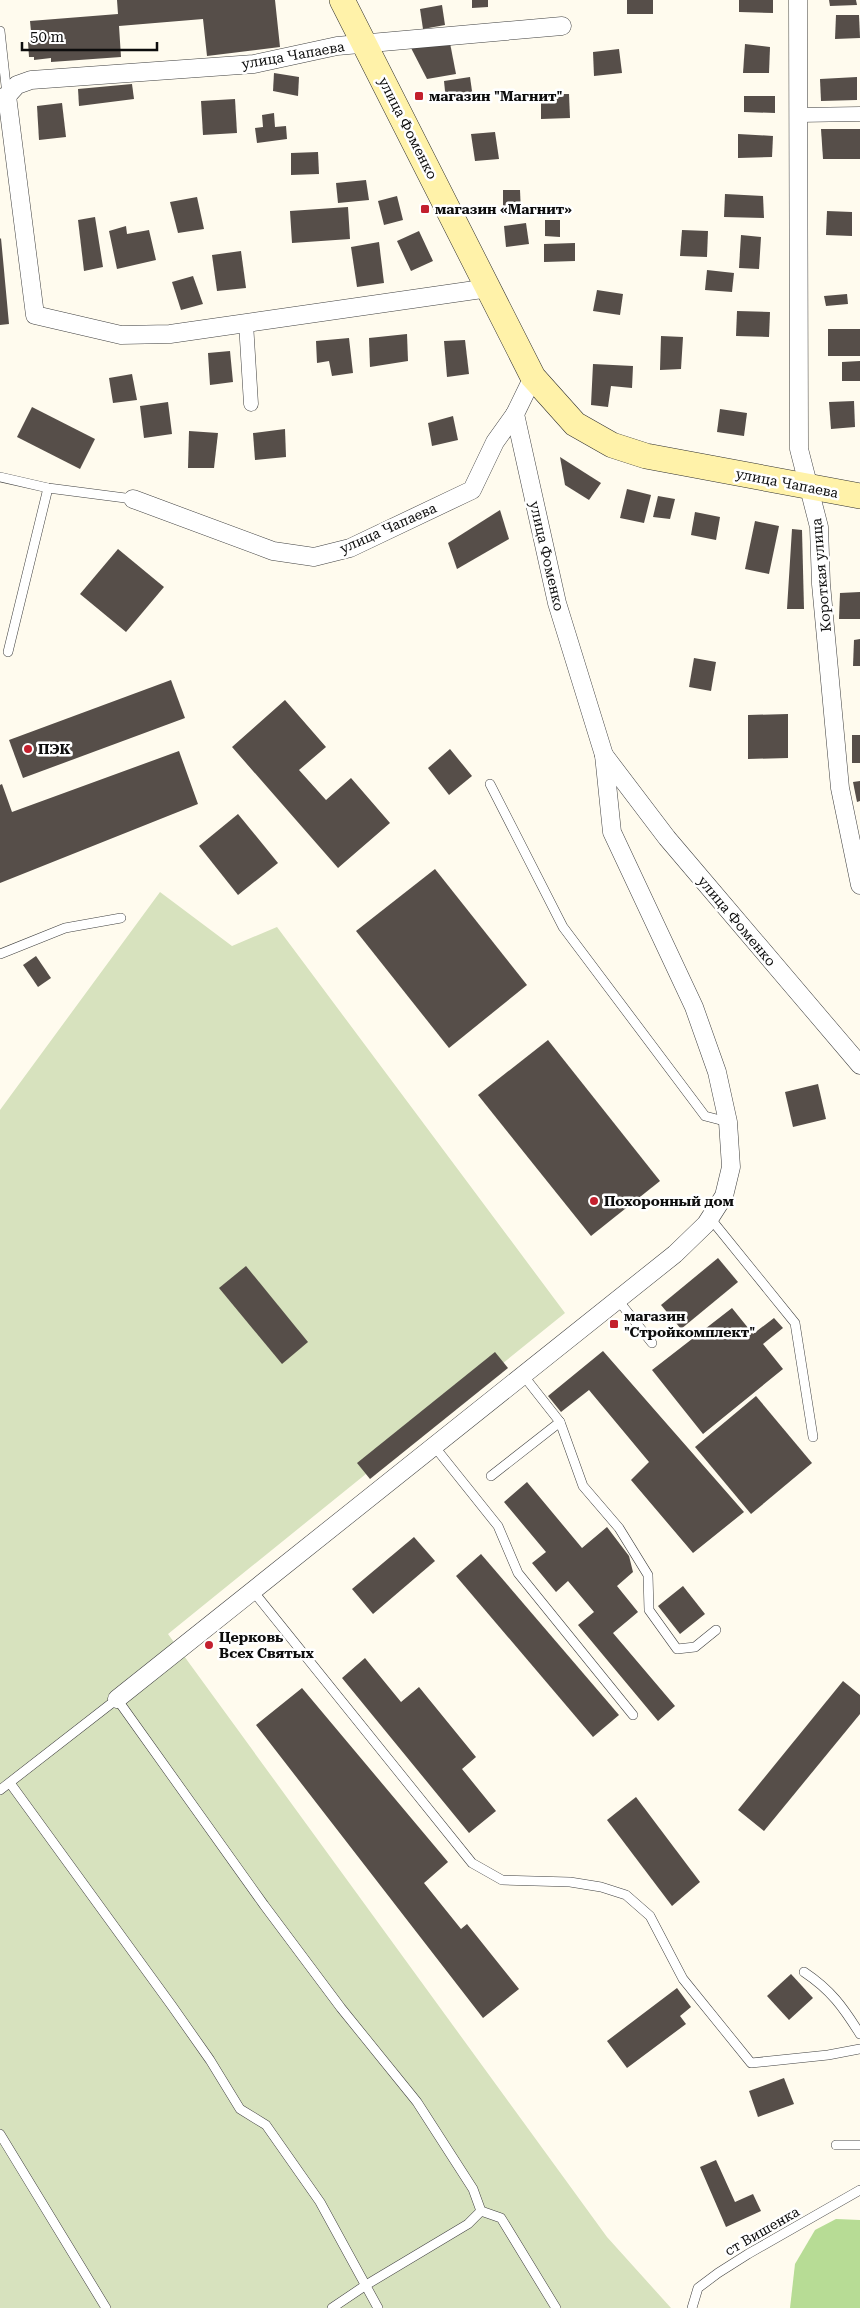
<svg xmlns="http://www.w3.org/2000/svg" width="860" height="2308" viewBox="0 0 860 2308" font-family="'Roboto Serif',serif">
<style>
.forest{fill:#b7dc95}
.cemetery{fill:#d7e2be}
.building{fill:#564e49}
.lines{fill:none;stroke-linecap:round;stroke-linejoin:round}
.service-casing{stroke:#404040;stroke-width:10}
.pedestrian-casing{stroke:#404040;stroke-width:15}
.minor-casing{stroke:#404040;stroke-width:19}
.secondary-casing{stroke:#2f2f2f;stroke-width:26}
.service{stroke:#fff;stroke-width:9}
.pedestrian{stroke:#fff;stroke-width:14}
.minor{stroke:#fff;stroke-width:18}
.secondary{stroke:#fff2a9;stroke-width:25}
.poi-dot{fill:#c3202e;stroke:#fff;stroke-width:2}
.labels{text-anchor:middle;stroke-width:5;stroke-linejoin:round;paint-order:stroke}
.street-label{font-size:14px;fill:#0d0d0d;stroke:#fff}
.poi-label{font-size:14px;font-weight:bold;fill:#0d0d0d;stroke:#fff;text-anchor:start}
</style>
<rect width="100%" height="100%" fill="#fffbee"/>
<path class="forest" d="M836,2219L860,2220V2308H790L795,2264L815,2230Z"/>
<path class="cemetery" d="M160,892L232,946L277,927L565,1313L168,1634L607,2237L671,2308H0V1110Z"/>
<g class="building">
<path d="M117,0H275L280,47L207,56L203,19L119,26L121,57L51,62V58L34,60V57H29L28,42H32L30,21L118,14Z"/>
<path d="M472,0H488V7L472,8Z"/>
<rect x="627" y="0" width="26" height="14"/>
<path d="M739,0H773V13L739,12Z"/>
<path d="M829,0H856L857,5L830,6Z"/>
<path d="M442,5L445,25L423,29L420,9Z"/>
<path d="M836,15H859L860,38L835,39Z"/>
<path d="M450,43L456,74L427,79L410,46Z"/>
<path d="M745,44L770,47L769,73H743Z"/>
<path d="M619,49L622,73L594,76L593,52Z"/>
<path d="M274,73L299,77L298,96L273,91Z"/>
<path d="M470,77L473,98L446,101L444,81Z"/>
<path d="M857,77V100L821,101L820,79Z"/>
<path d="M132,84L134,99L79,106L78,89Z"/>
<path d="M541,94H569L570,118L541,119Z"/>
<path d="M744,96H775V113L744,112Z"/>
<path d="M235,99L237,133L203,135L201,101Z"/>
<path d="M62,103L66,137L39,140L37,106Z"/>
<path d="M274,113L275,127L286,126L287,139L257,143L255,128L263,127L262,115Z"/>
<path d="M821,129H860V159H823Z"/>
<path d="M495,132L499,159L475,161L471,134Z"/>
<path d="M738,134L773,136L772,157L738,158Z"/>
<path d="M318,152L319,174L291,175V153Z"/>
<path d="M366,180L369,200L338,203L336,183Z"/>
<path d="M503,190H520L521,214L503,215Z"/>
<path d="M725,194L763,196L764,218L724,217Z"/>
<path d="M397,196L403,220L384,225L378,201Z"/>
<path d="M197,197L204,229L178,233L170,202Z"/>
<path d="M348,207L350,239L292,243L290,211Z"/>
<path d="M827,211L852,212V236L826,235Z"/>
<path d="M95,217L103,267L84,271L78,220Z"/>
<path d="M545,220H560V237L545,236Z"/>
<path d="M526,223L529,244L506,247L504,226Z"/>
<path d="M126,226L127,234L149,230L156,260L117,269L109,231Z"/>
<path d="M682,230L708,231L707,257L680,256Z"/>
<path d="M419,231L433,261L411,271L397,241Z"/>
<path d="M741,235L761,237L759,269L739,268Z"/>
<path d="M1,238L9,324L0,325V239Z"/>
<path d="M379,242L384,283L357,287L351,247Z"/>
<path d="M575,243V261L544,262V244Z"/>
<path d="M241,251L246,288L217,291L212,255Z"/>
<path d="M707,270L734,273L732,292L705,290Z"/>
<path d="M193,276L203,304L181,310L172,282Z"/>
<path d="M597,290L623,294L620,315L593,311Z"/>
<path d="M847,294L848,304L826,306L824,296Z"/>
<path d="M737,311L770,312L769,337L736,336Z"/>
<rect x="828" y="329" width="32" height="27"/>
<path d="M407,334L408,361L370,367L369,338Z"/>
<path d="M661,336L683,337L681,369L660,370Z"/>
<path d="M349,338L353,373L332,376L329,361L317,363L316,341Z"/>
<path d="M465,340L469,374L447,377L444,341Z"/>
<path d="M230,351L233,382L210,385L208,353Z"/>
<path d="M860,361V381H842V362Z"/>
<path d="M593,364L633,366L632,388L611,386L608,407L591,405Z"/>
<path d="M132,374L137,400L113,403L109,378Z"/>
<path d="M854,401L855,427L831,429L829,402Z"/>
<path d="M168,402L172,434L144,438L140,406Z"/>
<path d="M32,407L95,439L80,469L17,437Z"/>
<path d="M720,409L747,413L744,436L717,432Z"/>
<path d="M453,416L458,440L432,446L428,423Z"/>
<path d="M285,429L286,457L255,460L253,433Z"/>
<path d="M189,431L218,433L214,468H188Z"/>
<path d="M560,457L601,483L589,500L565,485Z"/>
<path d="M627,489L651,495L644,523L620,518Z"/>
<path d="M658,496L675,499L670,519L653,517Z"/>
<path d="M500,510L509,539L457,569L448,543Z"/>
<path d="M695,512L720,517L716,540L691,535Z"/>
<path d="M755,521L779,526L769,574L745,569Z"/>
<path d="M792,529L802,530L804,609H787Z"/>
<path d="M118,549L164,587L126,632L80,594Z"/>
<path d="M860,592V619H839L840,593Z"/>
<path d="M860,639V666H853L854,640Z"/>
<path d="M694,658L716,662L711,691L689,687Z"/>
<path d="M171,680L185,718L23,778L9,740Z"/>
<path d="M285,700L326,747L299,770L326,800L351,778L390,823L338,868L232,747Z"/>
<path d="M788,714V758L748,759V715Z"/>
<rect x="852" y="735" width="8" height="28"/>
<path d="M450,749L472,776L449,795L428,768Z"/>
<path d="M179,751L198,804L0,883V785L2,784L12,812Z"/>
<path d="M860,781V801L857,802L853,782Z"/>
<path d="M238,814L278,863L238,895L199,846Z"/>
<path d="M435,869L527,985L449,1048L356,931Z"/>
<path d="M36,956L51,978L38,987L23,965Z"/>
<path d="M548,1040L660,1181L591,1236L478,1095Z"/>
<path d="M818,1084L826,1119L793,1127L785,1092Z"/>
<path d="M718,1258L738,1282L681,1329L661,1305Z"/>
<path d="M246,1266L308,1342L282,1364L219,1288Z"/>
<path d="M732,1308L753,1334L774,1318L783,1328L763,1344L783,1369L703,1434L652,1370Z"/>
<path d="M603,1351L744,1512L693,1553L631,1480L649,1462L589,1390L561,1412L548,1396Z"/>
<path d="M495,1352L508,1368L370,1479L357,1463Z"/>
<path d="M756,1396L812,1463L751,1514L695,1447Z"/>
<path d="M527,1482L582,1548L607,1527L629,1556L633,1572L617,1586L638,1612L613,1633L675,1706L658,1721L578,1625L594,1612L568,1581L556,1592L532,1563L546,1552L504,1502Z"/>
<path d="M414,1537L435,1561L373,1614L352,1589Z"/>
<path d="M481,1554L619,1715L593,1737L456,1576Z"/>
<path d="M683,1586L705,1614L680,1634L658,1606Z"/>
<path d="M365,1658L401,1702L419,1687L476,1757L462,1769L496,1811L469,1833L342,1678Z"/>
<path d="M843,1681L860,1695V1714L764,1831L738,1810Z"/>
<path d="M302,1688L448,1862L424,1883L461,1929L467,1924L519,1989L483,2018L256,1725Z"/>
<path d="M636,1797L700,1882L672,1906L607,1820Z"/>
<path d="M791,1974L813,1998L789,2020L767,1996Z"/>
<path d="M677,1988L691,2007L680,2016L686,2024L627,2068L607,2041Z"/>
<path d="M784,2078L794,2104L758,2117L749,2091Z"/>
<path d="M716,2160L735,2202L753,2194L761,2211L726,2227L700,2167Z"/>
</g>
<g class="lines">
<g class="service-casing">
<g id="service">
<path d="M0,31L7,95"/>
<path d="M0,477L48,488L133,499"/>
<path d="M8,652L48,488"/>
<path d="M490,784L563,927L705,1116L728,1122"/>
<path d="M0,954L65,928L121,918"/>
<path d="M710,1218L795,1323L813,1437"/>
<path d="M618,1300L652,1343"/>
<path d="M523,1375L560,1422L583,1486L619,1528L648,1575L649,1610L677,1649L695,1647L716,1630"/>
<path d="M434,1446L498,1526L518,1573L633,1715"/>
<path d="M491,1476L560,1422"/>
<path d="M253,1591L472,1863L502,1880L570,1882L601,1887L626,1895L650,1916L683,1979L751,2063L828,2055L860,2049"/>
<path d="M10,1783L172,2006L210,2060L240,2109L266,2125L320,2202L378,2308"/>
<path d="M0,1790L117,1699L264,1905L341,2008L417,2102L473,2189L481,2211L501,2218L556,2308"/>
<path d="M804,1972C831,1990 843,2007 860,2034"/>
<path d="M0,2134L106,2308"/>
<path d="M836,2145H860"/>
<path d="M332,2308L366,2285L468,2224L481,2211"/>
<path d="M692,2308L698,2288L718,2273L748,2254L860,2190"/>
</g>
</g>
<g class="pedestrian-casing">
<g id="pedestrian">
<path d="M799,115L860,114"/>
<path d="M246,323L251,404"/>
</g>
</g>
<g class="minor-casing">
<g id="minor">
<path d="M798,0L799,449L819,527L821,584L840,788L860,885"/>
<path d="M7,96L35,315L121,335L170,334L489,288"/>
<path d="M0,98L7,96L17,85L31,80L254,64L337,46L562,26"/>
<path d="M533,377L515,414L557,603L604,755L667,838L860,1065"/>
<path d="M133,499L273,551L314,557L350,548L472,490L495,442L515,414"/>
<path d="M117,1699L675,1254L706,1224L724,1196L731,1167L728,1122L717,1072L694,1007L612,832L604,755"/>
</g>
</g>
<g class="secondary-casing">
<path id="secondary" d="M342,0L533,377L575,424L612,445L646,456L860,496"/>
</g>
<use href="#service" class="service"/>
<use href="#pedestrian" class="pedestrian"/>
<use href="#minor" class="minor"/>
<use href="#secondary" class="secondary"/>
</g>
<g class="poi-dot">
<rect x="414" y="91" width="10" height="10" rx="2.5"/>
<rect x="420" y="204" width="10" height="10" rx="2.5"/>
<circle cx="28" cy="749" r="5"/>
<circle cx="594" cy="1201" r="5"/>
<rect x="609" y="1319" width="10" height="10" rx="2.5"/>
<circle cx="209" cy="1645" r="5"/>
</g>
<g class="labels">
<g class="street-label">
<text transform="translate(293 55) rotate(-10)" y="5">улица Чапаева</text>
<text transform="translate(408 128) rotate(63)" y="5">улица Фоменко</text>
<text transform="translate(787 483) rotate(11)" y="5">улица Чапаева</text>
<text transform="translate(388 528) rotate(-24)" y="5">улица Чапаева</text>
<text transform="translate(547 556) rotate(77)" y="5">улица Фоменко</text>
<text transform="translate(821 575) rotate(-95)" y="5">Короткая улица</text>
<text transform="translate(737 921) rotate(50)" y="5">улица Фоменко</text>
<text transform="translate(762 2231) rotate(-30)" y="5">ст Вишенка</text>
</g>
<g class="poi-label">
<text x="429" y="101">магазин "Магнит"</text>
<text x="435" y="214">магазин «Магнит»</text>
<text x="38" y="754">ПЭК</text>
<text x="604" y="1206">Похоронный дом</text>
<text x="624" y="1321">магазин<tspan x="624" dy="16">"Стройкомплект"</tspan></text>
<text x="219" y="1642">Церковь<tspan x="219" dy="16">Всех Святых</tspan></text>
</g>
</g>
<path d="M22 42v8h135v-8" fill="none" stroke="#0d0d0d" stroke-width="2.5"/>
<text x="30" y="42" font-size="15" fill="#0d0d0d" stroke="#ffffff" stroke-width="4" paint-order="stroke">50 m</text>
</svg>
